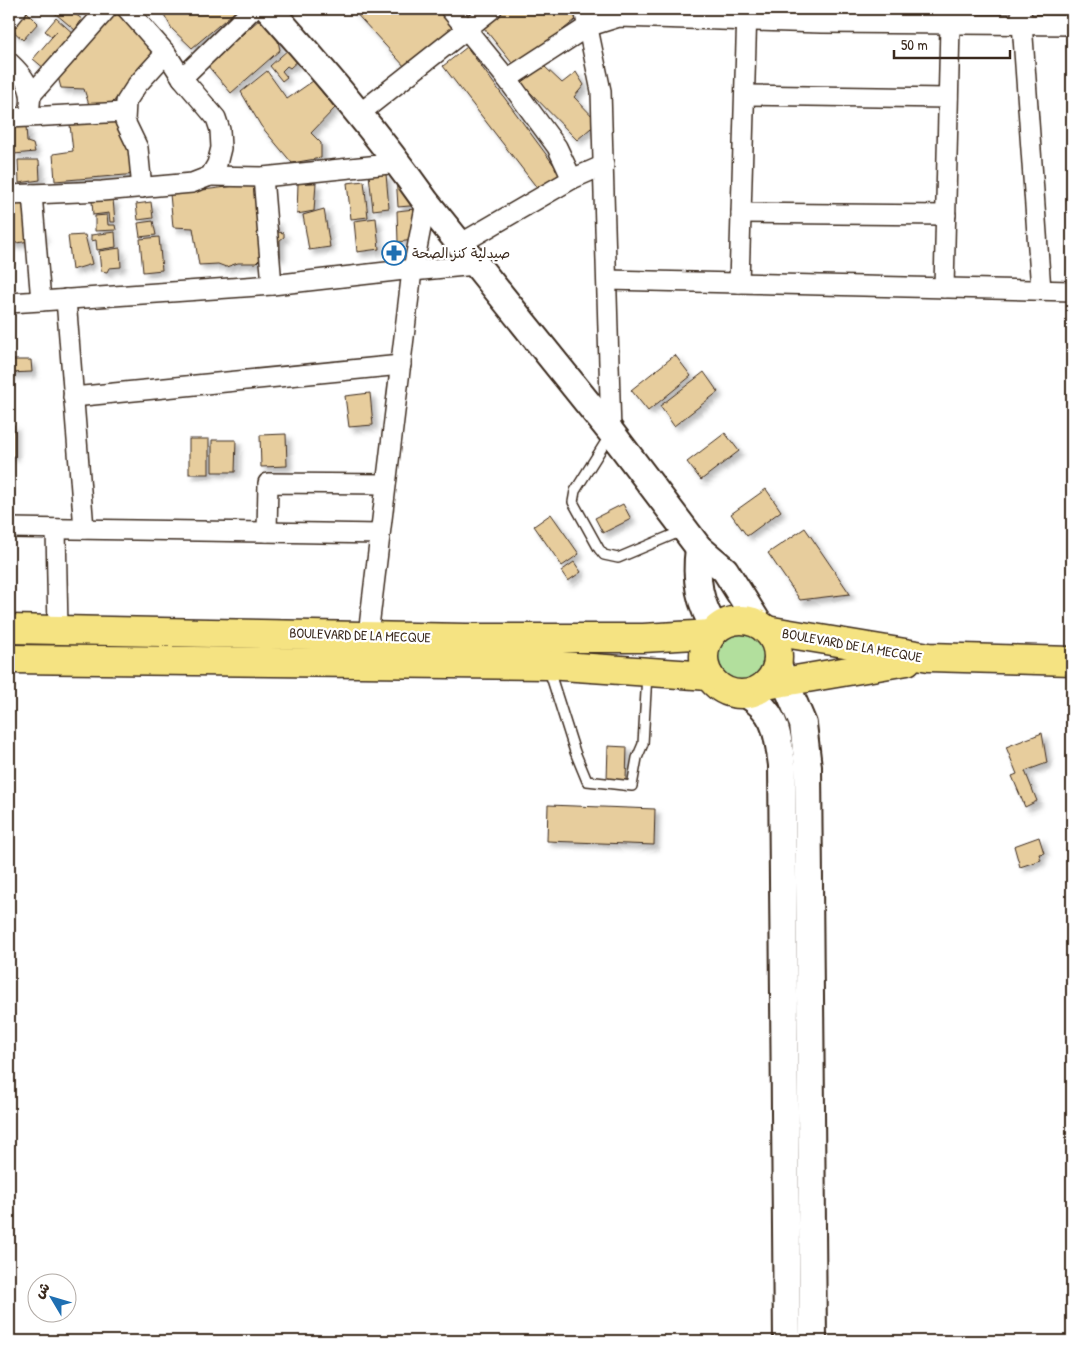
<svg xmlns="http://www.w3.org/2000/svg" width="1081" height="1350" viewBox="0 0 1081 1350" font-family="'Patrick Hand','Playpen Sans Arabic',sans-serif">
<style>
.green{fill:#b2df9d;stroke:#76845e}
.building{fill:#e7cd9d;stroke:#3b2a1e;filter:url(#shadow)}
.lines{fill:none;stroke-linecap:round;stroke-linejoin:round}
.lane-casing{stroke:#3b2a1e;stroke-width:12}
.street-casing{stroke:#3b2a1e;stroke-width:22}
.secondary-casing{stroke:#3b2a1e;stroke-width:30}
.primary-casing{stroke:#3b2a1e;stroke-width:31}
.lane{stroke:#fff;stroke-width:9}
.street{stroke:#fff;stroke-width:19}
.secondary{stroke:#fff;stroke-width:26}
.primary{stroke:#f5e382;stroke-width:28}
.labels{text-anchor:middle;stroke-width:4.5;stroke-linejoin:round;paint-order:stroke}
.poi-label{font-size:14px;fill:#3b2a1e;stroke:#fff;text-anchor:start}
.street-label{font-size:14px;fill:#3b2a1e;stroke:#fff}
</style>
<defs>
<filter id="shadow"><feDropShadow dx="4.5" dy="4.5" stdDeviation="2.5" flood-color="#0004"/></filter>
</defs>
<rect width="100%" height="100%" fill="#fff"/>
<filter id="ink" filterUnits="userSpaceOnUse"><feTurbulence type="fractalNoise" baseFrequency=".02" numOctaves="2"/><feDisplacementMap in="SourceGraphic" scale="10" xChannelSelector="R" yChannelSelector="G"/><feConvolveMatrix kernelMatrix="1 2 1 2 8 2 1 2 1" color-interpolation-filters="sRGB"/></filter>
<g filter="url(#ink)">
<circle class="green" cx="742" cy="658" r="31"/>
<g class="building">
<path d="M50,9H68L82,19L75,30Z"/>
<path d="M115,9L158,48L109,107L90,108L84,89L61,88L57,73Z"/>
<path d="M161,9H238L192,48L172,29Z"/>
<path d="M352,9H437L457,32L406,68Z"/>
<path d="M506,9H574L580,16L516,68L484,28Z"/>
<path d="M26,11L38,23L23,40L10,28Z"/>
<path d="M56,18L75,35L45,69L33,59L57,31L52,37L45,31Z"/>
<path d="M260,19L270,29L278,41L280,50L231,93L207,65Z"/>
<path d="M467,47L562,176L541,193L443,66Z"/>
<path d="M290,48L302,57L290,68L287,66L282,71L287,77L282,81L270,66Z"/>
<path d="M544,66L562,83L576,72L584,85L574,97L598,122L577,140L521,83Z"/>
<path d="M267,71L287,99L313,81L335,108L311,133L321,143V158L292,163L261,126L241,92Z"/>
<path d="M121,119L137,174L55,181L53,154L73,151L70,125Z"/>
<path d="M9,126H26L27,142L33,144L35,152L14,154Z"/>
<path d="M18,160H39L40,180L19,183Z"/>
<path d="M386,174L389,208L373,210L369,175Z"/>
<path d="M396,175L421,205L398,207Z"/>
<path d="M364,181L368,217L351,219L347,183Z"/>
<path d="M260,183L266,221H277L278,232L284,233V237L280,240V257L265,254L256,263H238L226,267L218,264L199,265L193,228L173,227L170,194Z"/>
<path d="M298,183H316L314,211L297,214Z"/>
<path d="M113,199L115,222H110L109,213L93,215L92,201Z"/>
<path d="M24,201L44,239L9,244V203Z"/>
<path d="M151,202L153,218L138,220L136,204Z"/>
<path d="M423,208L413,240L398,242L397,211Z"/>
<path d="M324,209L330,247L309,250L303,215Z"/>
<path d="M107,215L108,225H115L116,230L95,231V216Z"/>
<path d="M376,218L379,249L357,252L354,221Z"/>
<path d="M153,221L156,235L140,237L138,223Z"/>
<path d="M115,232L116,247L97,250L96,240L91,241V235Z"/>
<path d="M85,235L92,264L72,270L68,236Z"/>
<path d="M159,237L162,270L143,272L140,239Z"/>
<path d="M120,248L121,267L109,268L107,272L101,271L99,251Z"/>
<path d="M675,355L691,376L648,411L631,390Z"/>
<path d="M9,360H31L32,372L9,373Z"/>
<path d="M704,372L718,392L674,426L660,406Z"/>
<path d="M370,393L373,425L349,427L345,396Z"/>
<rect x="9" y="425" width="5" height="31"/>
<path d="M725,433L739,451L701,480L687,462Z"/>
<path d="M286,434L287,466L261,467L260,435Z"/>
<rect x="189" y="439" width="20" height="35"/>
<path d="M212,440H236L235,472H212Z"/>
<path d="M766,489L781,511L747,536L731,514Z"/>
<path d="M623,504L631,519L603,533L595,518Z"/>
<path d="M551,514L579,554L562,566L534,526Z"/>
<path d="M805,528L850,594L800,600L768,553Z"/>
<path d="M574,562L581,572L568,581L561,571Z"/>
<path d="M1042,733L1047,763L1025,771L1037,801L1025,807L1012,776L1017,774L1006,747Z"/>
<path d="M608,746L627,747L626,780L607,779Z"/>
<path d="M548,805L655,809L654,845L547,841Z"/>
<path d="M1039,837L1044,853L1039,854L1041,860L1020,867L1014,846Z"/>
</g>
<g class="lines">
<g class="lane-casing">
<g id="lane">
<path d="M610,435L575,491L573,502L599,549L604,555L618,558L682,531"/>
<path d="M548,667L575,752L587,781L632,786L637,758L643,744L647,674"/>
</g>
</g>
<g class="street-casing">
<g id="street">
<path d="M450,9L507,79L557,147L572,179L604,165"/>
<path d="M584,9L601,91L611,432"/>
<path d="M1021,9L1041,290"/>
<path d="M9,19L17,9"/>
<path d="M9,62C22,74 33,87 30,105"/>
<path d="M182,78L253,9"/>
<path d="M507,79L587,27L619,17L821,23L1072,25"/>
<path d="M32,94L107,9"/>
<path d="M745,95L948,98"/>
<path d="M359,114L492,9"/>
<path d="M9,118L125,112"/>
<path d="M210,176L263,177L399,163"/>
<path d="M263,177L272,285"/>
<path d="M142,188L138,148L125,121L126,102L137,85L166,53"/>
<path d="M32,194L41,301L272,285L413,269L412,271L476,265"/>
<path d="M9,195L102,191L192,183L210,176L217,164L221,148L220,130L216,118L182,78L166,53L127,9"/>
<path d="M741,213L946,215"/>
<path d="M460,244L572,179"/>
<path d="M413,269L426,202"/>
<path d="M607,280L1072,291"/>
<path d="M739,283L747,9"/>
<path d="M944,288L950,25"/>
<path d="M66,299L84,529"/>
<path d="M9,303L41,301"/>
<path d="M73,397L401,365"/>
<path d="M9,528L380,534"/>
<path d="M56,529L58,629"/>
<path d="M267,532L268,483L386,484"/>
<path d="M368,635L412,271"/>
</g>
</g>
<g class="secondary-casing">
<g id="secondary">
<path d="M269,9C324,71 378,134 426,202L611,432L699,548L725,570L759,624"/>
<path d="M699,548C695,579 699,604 716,630"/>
<path d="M778,665L803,724L808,767L813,1341"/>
<path d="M746,694C777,713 777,732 782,765L787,1341"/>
</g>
</g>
<g class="primary-casing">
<g id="primary">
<circle cx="741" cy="657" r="37"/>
<path d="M9,629L466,638H643L712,634"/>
<path d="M766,630L929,657L1072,661"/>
<path d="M9,659L547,665L709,676"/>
<path d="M766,685L907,661"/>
</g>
</g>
<use href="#lane" class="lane"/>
<use href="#street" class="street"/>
<use href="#secondary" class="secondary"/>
<use href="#primary" class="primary"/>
</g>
</g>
<defs>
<g id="pharmacy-ring" transform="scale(1.25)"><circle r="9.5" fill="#fff" stroke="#1f6fb2" stroke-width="1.5"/><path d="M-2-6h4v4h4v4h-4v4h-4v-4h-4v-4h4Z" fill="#1f6fb2"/></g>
</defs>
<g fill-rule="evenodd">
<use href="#pharmacy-ring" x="394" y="253"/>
</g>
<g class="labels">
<g class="poi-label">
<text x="412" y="258">صيدلية كنز الصحة</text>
</g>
<g class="street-label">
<text transform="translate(360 635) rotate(2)" y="5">BOULEVARD DE LA MECQUE</text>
<text transform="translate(852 645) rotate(10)" y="5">BOULEVARD DE LA MECQUE</text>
</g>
</g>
<rect width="1081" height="1350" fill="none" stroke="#fff" stroke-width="30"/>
<rect x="15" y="15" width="1051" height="1320" fill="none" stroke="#3b2a1e" stroke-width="2" filter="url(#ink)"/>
<g transform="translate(52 1298) rotate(308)"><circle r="24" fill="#ffffff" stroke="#b1aaa5"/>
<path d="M0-4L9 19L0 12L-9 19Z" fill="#1f6fb2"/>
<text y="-8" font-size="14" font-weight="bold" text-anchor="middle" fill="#3b2a1e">ش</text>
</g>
<path d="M894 50v8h116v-8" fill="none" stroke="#3b2a1e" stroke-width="2.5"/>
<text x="901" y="50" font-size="15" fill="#3b2a1e" stroke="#ffffff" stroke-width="4" paint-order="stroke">50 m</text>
</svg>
